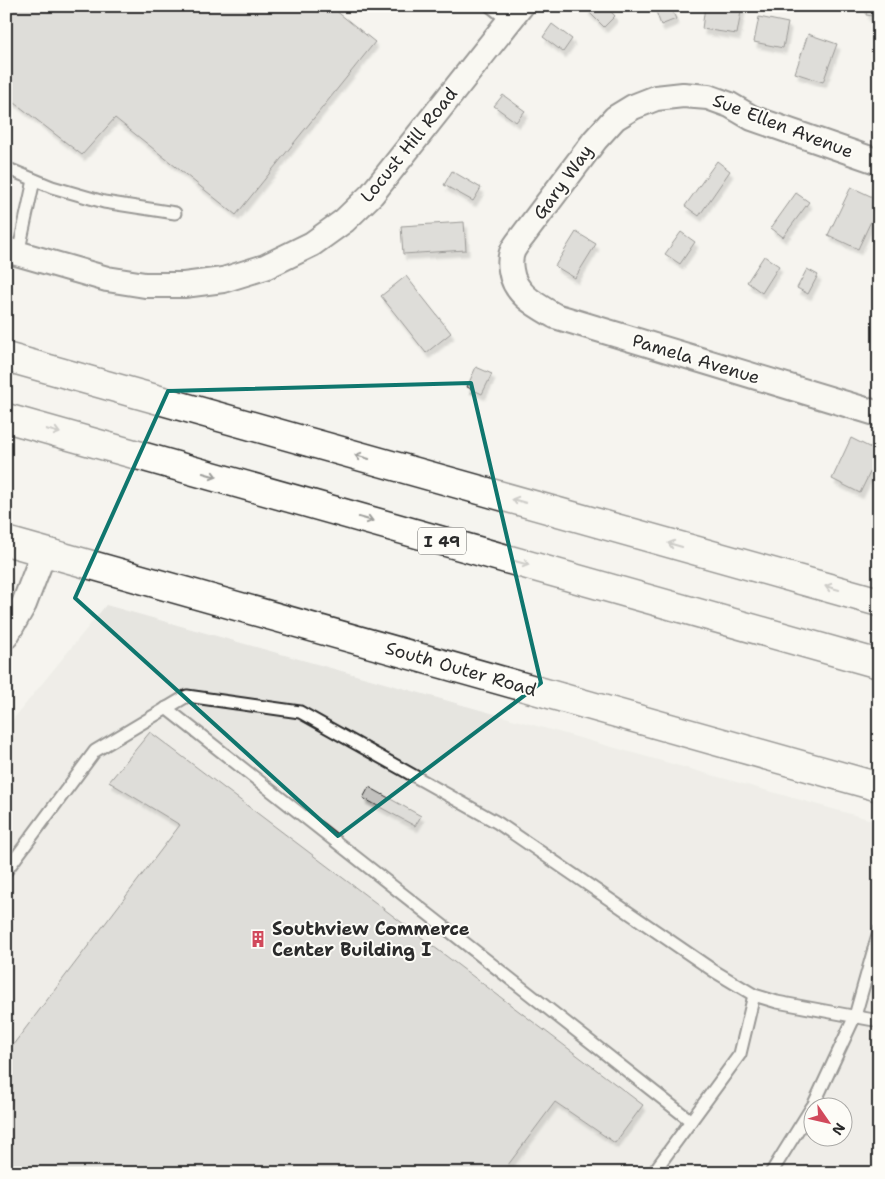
<svg xmlns="http://www.w3.org/2000/svg" width="885" height="1179" viewBox="0 0 885 1179" font-family="'Shantell Sans',sans-serif">
<style>
.built{fill:#e6e5e0;fill-rule:evenodd}
.building{fill:#c2c1be;stroke:#2b2b2b;filter:url(#shadow)}
.lines{fill:none;stroke-linecap:round;stroke-linejoin:round}
.service-casing{stroke:#2b2b2b;stroke-width:15}
.minor-casing{stroke:#2b2b2b;stroke-width:28}
.tertiary-casing{stroke:#2b2b2b;stroke-width:31}
.motorway-casing{stroke:#2b2b2b;stroke-width:31}
.service{stroke:#fdfcf7;stroke-width:11}
.minor{stroke:#fdfcf7;stroke-width:24}
.tertiary{stroke:#fdfcf7;stroke-width:28}
.motorway{stroke:#fdfcf7;stroke-width:28}
.oneway{stroke:#9e9e9b}
.marked{fill:none;stroke:#0f766e;stroke-width:4;stroke-linejoin:round}
.labels{text-anchor:middle;stroke-width:4;stroke-linejoin:round;paint-order:stroke}
.shield{fill:#fdfcf7;stroke:#6a6a68;stroke-width:1}
.shield-label{font-size:16px;font-weight:bold;fill:#2b2b2b}
.street-label{font-size:18px;fill:#2b2b2b;stroke:#fdfcf7}
.poi-label{font-size:18px;font-weight:bold;fill:#2b2b2b;stroke:#fdfcf7;text-anchor:start}
</style>
<defs>
<filter id="shadow"><feDropShadow dx="3" dy="5.5" stdDeviation="1" flood-color="#0004"/></filter>
</defs>
<rect width="100%" height="100%" fill="#f5f4ef"/>
<filter id="ink" filterUnits="userSpaceOnUse"><feTurbulence type="fractalNoise" baseFrequency=".02" numOctaves="2"/><feDisplacementMap in="SourceGraphic" scale="10" xChannelSelector="R" yChannelSelector="G"/><feConvolveMatrix kernelMatrix="1 2 1 2 8 2 1 2 1" color-interpolation-filters="sRGB"/></filter>
<g filter="url(#ink)">
<path class="built" d="M106,605L879,822V1173H6V728ZM812,1106H842V1136H812Z"/>
<g class="building">
<path d="M6,6H330L375,42L236,215L115,118L82,155L6,96Z"/>
<path d="M589,6H606L615,16L604,27L586,9Z"/>
<path d="M654,6H670L676,19L661,25Z"/>
<path d="M705,6H742L737,34L702,29Z"/>
<path d="M867,6H879V17L866,15Z"/>
<path d="M759,17L788,23L783,48L754,42Z"/>
<path d="M552,24L572,39L563,52L543,37Z"/>
<path d="M808,34L837,44L823,82L795,73Z"/>
<path d="M503,95L525,111L516,122L494,106Z"/>
<path d="M717,161L730,171L699,216L685,206Z"/>
<path d="M452,171L481,188L473,201L444,185Z"/>
<path d="M851,187L879,200V204L858,249L828,235Z"/>
<path d="M796,193L809,202L783,237L771,228Z"/>
<path d="M464,222L466,250L403,254L401,226Z"/>
<path d="M576,232L596,244L575,278L555,266Z"/>
<path d="M681,232L695,242L680,264L665,254Z"/>
<path d="M764,256L779,266L762,293L747,282Z"/>
<path d="M807,269L818,275L808,294L797,288Z"/>
<path d="M406,276L451,333L426,353L381,296Z"/>
<path d="M476,367L492,374L482,394L467,387Z"/>
<path d="M851,438L879,452V454L860,493L832,479Z"/>
<path d="M150,732L643,1105L615,1143L555,1102L502,1173H6V1054L180,825L109,782Z"/>
<path d="M369,787L421,816L415,826L363,798Z"/>
</g>
<g class="lines">
<g class="service-casing">
<g id="service">
<path d="M490,6L509,21"/>
<path d="M6,168L52,187L104,202L175,213"/>
<path d="M18,254L34,180"/>
<path d="M166,708L691,1121"/>
<path d="M6,871L95,751L187,696L300,712L498,823L714,971L754,995L777,1002L879,1021"/>
<path d="M813,1106L855,1016L879,931"/>
<path d="M653,1173L740,1054L754,995"/>
<path d="M771,1173L812,1107"/>
</g>
</g>
<g class="minor-casing">
<g id="minor">
<path d="M879,162L752,118L730,105L708,97L683,95L656,98L633,107L615,118L595,140L522,237C519,241 515,246 513,250C510,256 510,264 511,270C514,294 536,305 555,316L879,414"/>
<path d="M6,250L107,279L145,285H184L223,280L265,267L312,244L344,221L372,194L521,6"/>
<path d="M6,636L24,604L44,552"/>
</g>
</g>
<g class="tertiary-casing">
<path id="tertiary" d="M6,541L879,787"/>
</g>
<g class="motorway-casing">
<g id="motorway">
<path d="M6,357L879,602"/>
<path d="M6,418L879,664"/>
</g>
</g>
<use href="#service" class="service"/>
<use href="#minor" class="minor"/>
<use href="#tertiary" class="tertiary"/>
<use href="#motorway" class="motorway"/>
</g>
<defs><path id="oneway-shaft" d="M-6 0H5M1.5-3L5.5 0L1.5 3" fill="none" stroke-width="1.6" stroke-linecap="round" stroke-linejoin="round" transform="scale(1.25)"/></defs>
<g class="oneway">
<use href="#oneway-shaft" transform="translate(53 431) rotate(16)"/>
<use href="#oneway-shaft" transform="translate(362 457) rotate(-164)"/>
<use href="#oneway-shaft" transform="translate(210 475) rotate(16)"/>
<use href="#oneway-shaft" transform="translate(519 501) rotate(-164)"/>
<use href="#oneway-shaft" transform="translate(366 519) rotate(16)"/>
<use href="#oneway-shaft" transform="translate(675 545) rotate(-164)"/>
<use href="#oneway-shaft" transform="translate(522 563) rotate(16)"/>
<use href="#oneway-shaft" transform="translate(832 588) rotate(-164)"/>
</g>
</g>
<path d="M0 0H885V1179H0ZM471,383L541,683L338,836L75,598L168,391Z" fill="#f5f4ef" fill-opacity=".55" fill-rule="evenodd"/>
<path class="marked" d="M471,383L541,683L338,836L75,598L168,391Z"/>
<defs>
<g id="building-bare" transform="scale(1.35)"><path d="M-4-6H4V6H1V3H-1V6H-4ZM-2.5-4.3h1.7v1.8h-1.7ZM.8-4.3h1.7v1.8H.8ZM-2.5-1h1.7V.8h-1.7ZM.8-1h1.7V.8H.8Z" fill="#d1495b" stroke="#fdfcf7" stroke-width="2.5" paint-order="stroke"/></g>
</defs>
<g fill-rule="evenodd">
<use href="#building-bare" x="258" y="939"/>
</g>
<g class="labels">
<rect class="shield" x="418" y="527.5" width="48" height="27" rx="4"/>
<g class="shield-label">
<text x="442" y="547">I 49</text>
</g>
<g class="street-label">
<text transform="translate(783 126) rotate(21)" y="6">Sue Ellen Avenue</text>
<text transform="translate(409 145) rotate(-51)" y="6">Locust Hill Road</text>
<text transform="translate(563 182) rotate(-54)" y="6">Gary Way</text>
<text transform="translate(696 359) rotate(17)" y="6">Pamela Avenue</text>
<text transform="translate(461 669) rotate(16)" y="6">South Outer Road</text>
</g>
<g class="poi-label">
<text x="272" y="935">Southview Commerce<tspan x="272" dy="21">Center Building I</tspan></text>
</g>
</g>
<rect width="885" height="1179" fill="none" stroke="#fdfcf7" stroke-width="25"/>
<rect x="12" y="12" width="860" height="1154" fill="none" stroke="#2b2b2b" stroke-width="2" filter="url(#ink)"/>
<g transform="translate(828 1122) rotate(124)"><circle r="24" fill="#fdfcf7" stroke="#a9a8a5"/>
<path d="M0-4L9 19L0 12L-9 19Z" fill="#d1495b"/>
<text y="-8" font-size="14" font-weight="bold" text-anchor="middle" fill="#2b2b2b">N</text>
</g>
</svg>
